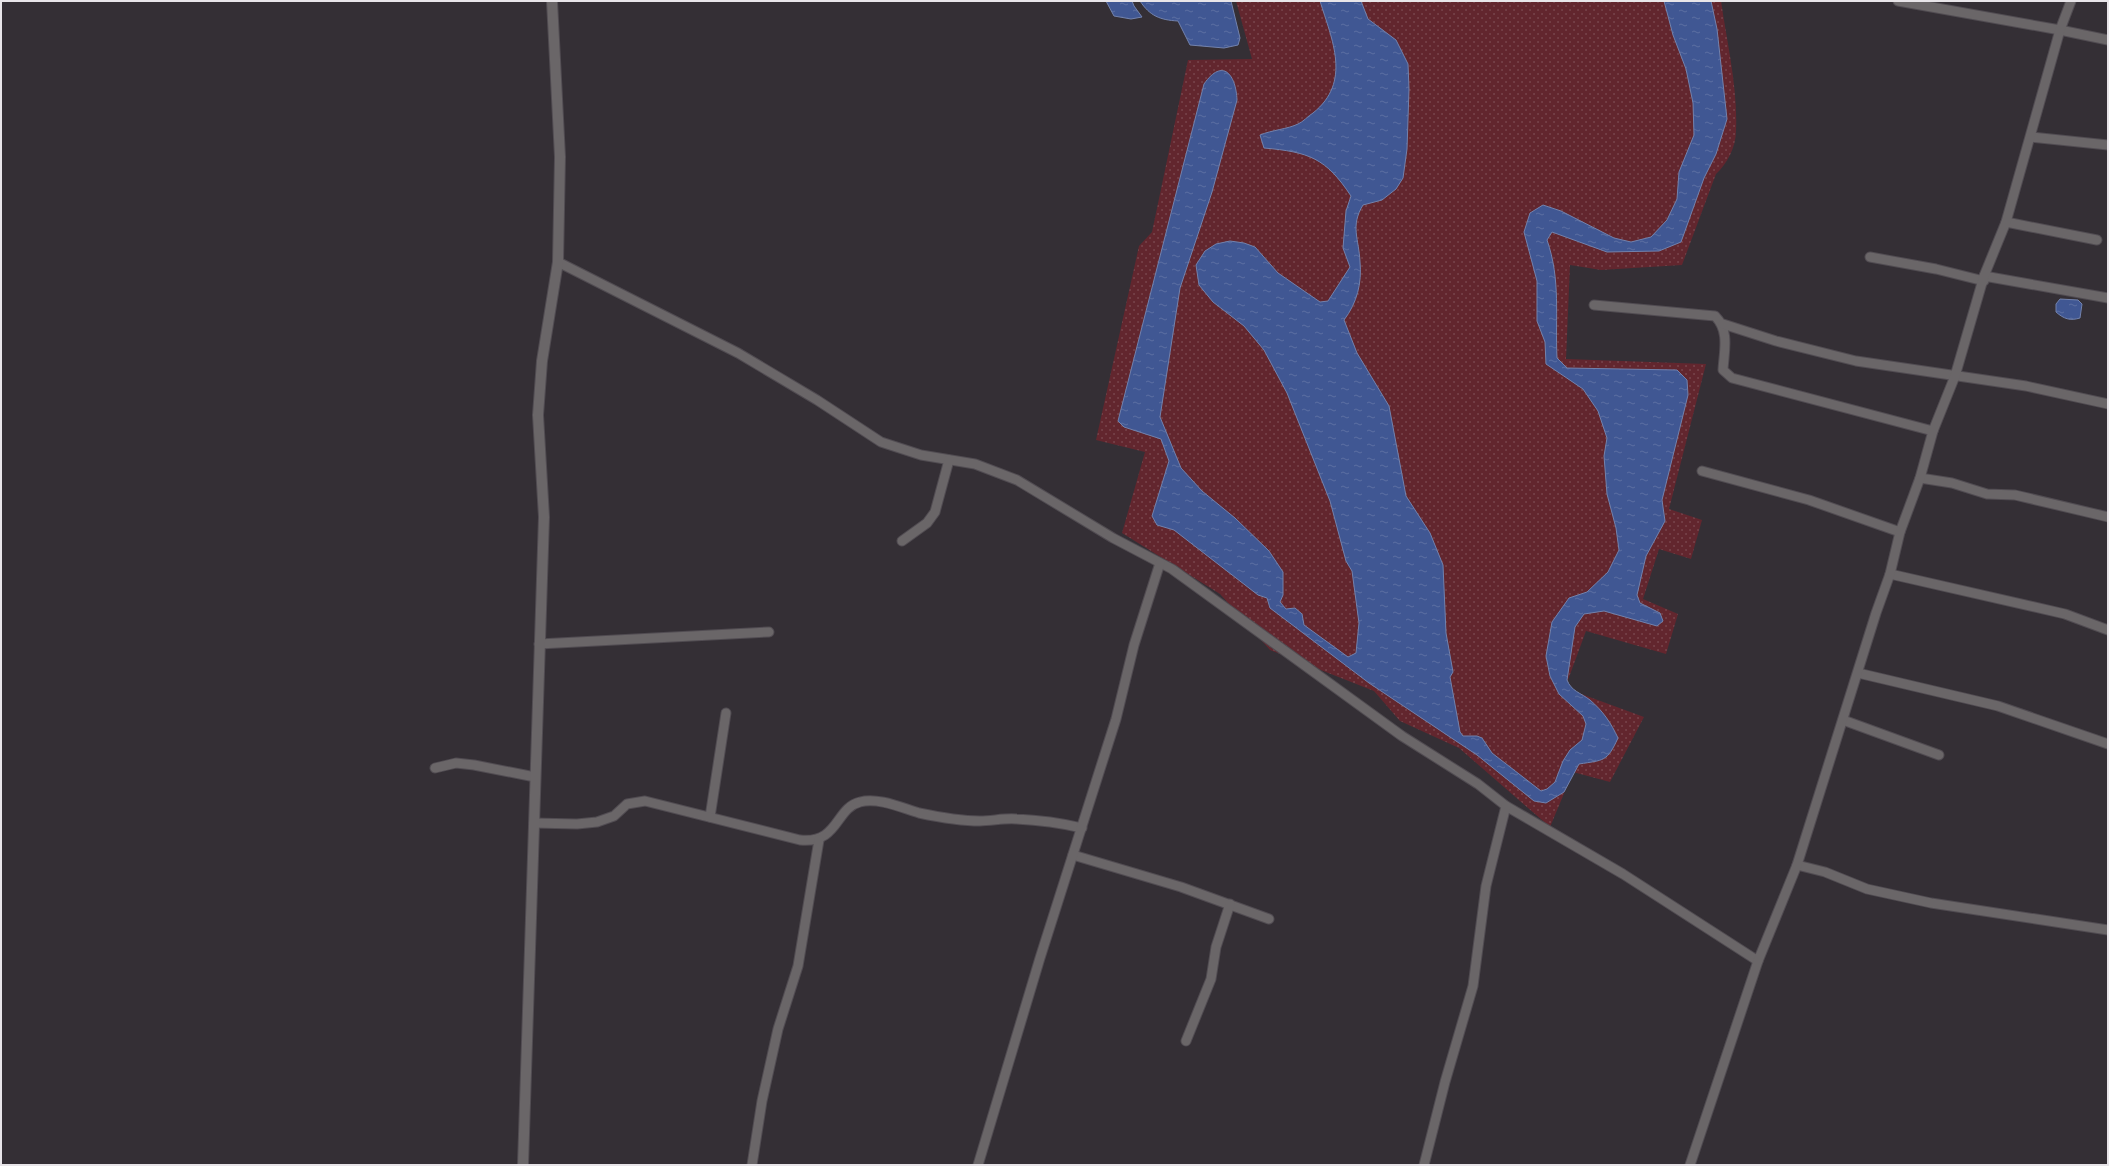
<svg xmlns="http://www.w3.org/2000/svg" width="2109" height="1166" viewBox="0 0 2109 1166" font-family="Manrope,sans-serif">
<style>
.grass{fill:url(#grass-dots)}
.water{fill:url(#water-ripples);stroke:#7282ad}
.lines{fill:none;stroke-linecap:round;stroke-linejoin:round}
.minor-casing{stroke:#514c52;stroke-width:11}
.tertiary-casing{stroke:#514c52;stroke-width:12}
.minor{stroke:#6a6668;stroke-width:9}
.tertiary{stroke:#6a6668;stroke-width:10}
</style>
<defs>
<pattern id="grass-dots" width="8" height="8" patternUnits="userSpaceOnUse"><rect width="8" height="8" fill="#62262e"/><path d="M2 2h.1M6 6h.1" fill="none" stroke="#78454c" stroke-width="1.8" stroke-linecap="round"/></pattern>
<pattern id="water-ripples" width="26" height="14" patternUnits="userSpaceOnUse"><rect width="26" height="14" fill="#405793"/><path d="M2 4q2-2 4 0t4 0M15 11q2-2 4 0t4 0" fill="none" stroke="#5c6fa2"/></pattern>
</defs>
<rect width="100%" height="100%" fill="#342f35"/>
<path class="grass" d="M1236,1H1721C1727,43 1738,88 1736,131C1736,147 1727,164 1716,174L1682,265L1601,270L1570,265L1566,359L1706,364L1669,509L1702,520L1691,559L1659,549L1643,599L1678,614L1666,654L1586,631L1565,688L1644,717L1610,782L1573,772L1550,827L1459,748L1400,721L1374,691L1270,650L1220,594L1122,533L1145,452L1096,440L1139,246L1152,232L1188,60L1252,59Z"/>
<g class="water">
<path d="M1106,1H1132L1134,6L1142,17L1131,19L1114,16Z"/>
<path d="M1140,1H1231L1240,38L1238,45L1224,48L1190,45L1178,21C1160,20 1150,16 1140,1Z"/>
<path d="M1320,1H1361L1368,19L1396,40L1408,64L1409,89L1407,149L1403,178L1396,189L1382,200L1363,205C1350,226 1359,239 1360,262C1362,283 1357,303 1344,320L1357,353L1389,406L1406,496L1430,533L1443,565L1446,633L1453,672L1450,677L1460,732L1463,736H1477L1482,738L1492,753L1541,791L1547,789L1555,782L1563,761L1570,750L1582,740L1586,724L1583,716L1559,694L1550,676L1546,656L1552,622L1569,598L1587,592L1608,572L1619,550L1616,528L1607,494L1604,456L1607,438L1598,411L1583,389L1546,364L1545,342L1537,321V281L1524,232L1530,213L1543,205L1561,211L1614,238L1631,242L1651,237L1667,220L1677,199L1679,172L1694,135L1693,103L1686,69L1673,35L1664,1H1711L1717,29L1727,119L1716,154L1704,178L1681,242L1659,251L1607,252L1552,232L1547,240C1561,280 1555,317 1557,358L1567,368L1677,370L1687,380L1688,395L1662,500L1665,521L1646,556L1637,595L1640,603L1660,613L1663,621L1657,626L1604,611L1584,614L1575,627L1567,680C1571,691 1581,693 1590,700C1603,711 1611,723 1618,738C1607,762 1604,760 1579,764L1564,792L1546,803L1534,801L1477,755L1369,683L1270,608L1267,598L1258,595L1174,530L1157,525L1152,516L1169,461L1161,439L1124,427L1118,421L1204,84C1223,57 1236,75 1237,100L1212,192L1180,288L1160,417L1181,468L1202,491L1235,518L1269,551L1283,572V595L1280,602L1286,609L1295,608L1302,614L1304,625L1348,657L1356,653L1359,623L1352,571L1346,561L1330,501L1287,393L1264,350L1244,326L1213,302L1199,285L1196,265L1205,251L1216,244L1230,241L1244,243L1255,247L1278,273L1320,302L1328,301L1350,267L1343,248L1346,211L1351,196C1326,158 1309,152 1264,148L1260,135C1272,130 1288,129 1298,124C1303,122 1308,116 1313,113C1352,82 1332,40 1320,1Z"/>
<path d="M2060,299L2078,300L2082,304L2080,318C2070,321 2064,319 2056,312V304Z"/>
</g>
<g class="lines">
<g class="minor-casing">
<g id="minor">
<path d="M1898,1L2060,30L2108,40"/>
<path d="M2031,137L2108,145"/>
<path d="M2006,222L2097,240"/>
<path d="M1870,257L1936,269L1984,281"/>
<path d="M558,262L738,353L817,400L881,442L921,455L975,464L1017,480L1113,538L1172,569L1402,736L1478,784L1506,806L1623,874L1758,961"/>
<path d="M1984,276L2108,298"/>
<path d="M1594,305L1715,316C1730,331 1724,351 1723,370L1732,378L1933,431"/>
<path d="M1723,324L1776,341L1856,361L2026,386L2108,404"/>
<path d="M1702,471L1809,500L1900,532"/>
<path d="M1920,478L1952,483L1987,494L2015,495L2108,517"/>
<path d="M902,541L927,523L935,512L949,460"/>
<path d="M1890,574L2065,614L2108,630"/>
<path d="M539,644L769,632"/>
<path d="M1858,673L1998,706L2108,744"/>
<path d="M1843,720L1939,755"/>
<path d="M435,768L456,763L474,765L535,777"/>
<path d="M710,817L726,713"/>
<path d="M534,823L577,824L597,822L614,816L627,804L645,801L800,840C839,844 835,808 860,802C878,797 902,808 919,813C938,817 961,821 980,821C992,821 1004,818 1016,819C1038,820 1061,823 1082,828"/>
<path d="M1073,855L1181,887L1269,919"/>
<path d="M1797,865L1825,872L1867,889L1931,903L2108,930"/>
<path d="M1186,1041L1211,979L1216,947L1230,904"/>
<path d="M752,1165L762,1101L778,1029L798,966L819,840"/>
<path d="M978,1165L1040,958L1116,719L1134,645L1160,563"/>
<path d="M1424,1165L1445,1082L1473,986L1486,886L1506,806"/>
<path d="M1690,1165L1758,961L1797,865L1876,613L1890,574L1900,532L1920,478L1933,431L1955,376L1984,276L2006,222L2060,30L2071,1"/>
</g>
</g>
<g class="tertiary-casing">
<path id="tertiary" d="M523,1165L544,517L538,415L542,361L558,262L560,157L552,1"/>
</g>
<use href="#minor" class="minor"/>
<use href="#tertiary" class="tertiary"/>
</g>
<rect width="2109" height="1166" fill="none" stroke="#e8e5e9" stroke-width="4"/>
</svg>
